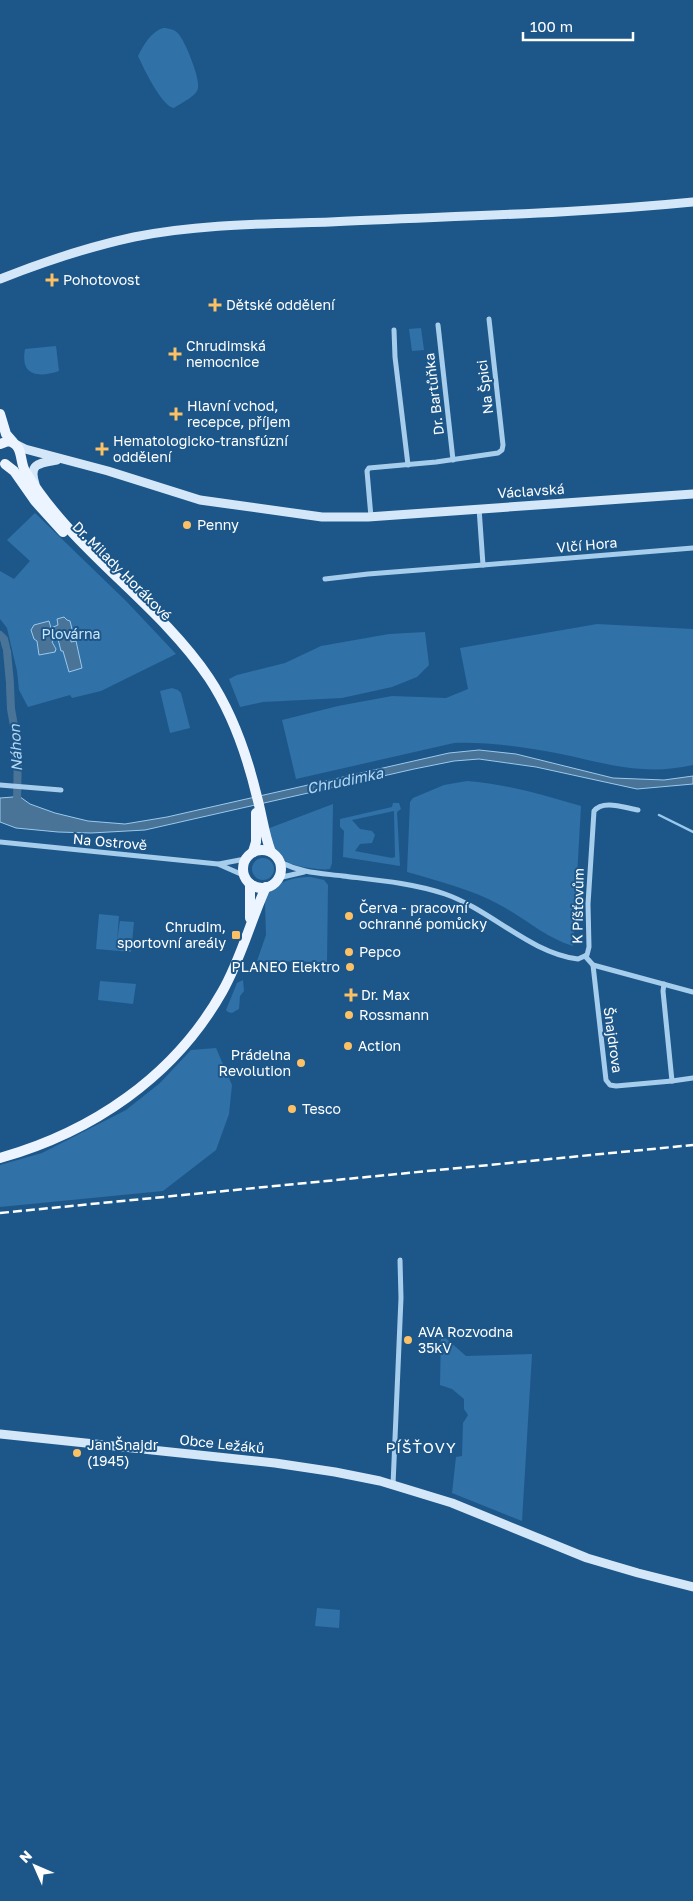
<svg xmlns="http://www.w3.org/2000/svg" width="693" height="1901" viewBox="0 0 693 1901" font-family="'Golos Text',sans-serif">
<style>
.green{fill:#3071a7;fill-rule:evenodd}
.water{fill:#497397;stroke:#9ac9ee}
.lines{fill:none;stroke-linecap:round;stroke-linejoin:round}
.stream{stroke:#9ac9ee;stroke-width:2.5}
.canal{stroke:#497397;stroke-width:8}
.street{stroke:#a7cdec;stroke-width:5}
.secondary{stroke:#d3e7f9;stroke-width:9}
.primary{stroke:#ecf5ff;stroke-width:10}
.rail{stroke:#fff;stroke-width:2.5;stroke-dasharray:9 4;stroke-linecap:butt}
.poi-dot{fill:#fcc165;stroke:#1d5789;stroke-width:2}
.labels{text-anchor:middle;stroke-width:4;stroke-linejoin:round;paint-order:stroke}
.poi-label{font-size:14px;fill:#fff;stroke:#1d5789;text-anchor:start}
.street-label{font-size:14px;fill:#fff;stroke:#1d5789}
.park-label{font-size:14px;fill:#cce5f9;stroke:#1d5789}
.water-label{font-size:15px;font-style:italic;fill:#b3d7f3;stroke:#1d5789}
.neighbourhood-label{font-size:15px;letter-spacing:1px;fill:#fff;stroke:#1d5789}
</style>
<rect width="100%" height="100%" fill="#1d5789"/>
<g class="green">
<path d="M163,28C169,28 177,30 180,36C186,44 200,78 198,88C197,96 181,103 174,108C162,107 143,67 138,56C144,44 151,32 163,28Z"/>
<path d="M421,328L424,350L412,351L409,329Z"/>
<path d="M56,346L59,371C38,378 20,376 25,349Z"/>
<path d="M35,513L126,601L176,654L101,691L72,698L70,695L28,707L19,690L17,671L7,628L0,619V571L14,579L30,561L7,540Z"/>
<path d="M597,624L693,629V765C644,776 608,764 561,754C526,747 490,742 454,743L296,779L282,720L338,706L392,696L446,698L468,689L460,648Z"/>
<path d="M425,632L429,665L417,677L392,687L342,698L263,702L240,707L229,679L237,675L285,663L321,646L389,634Z"/>
<path d="M172,688L178,690L181,693L190,728L170,733L160,691Z"/>
<path d="M467,781C507,784 543,795 581,806L573,946C546,938 525,918 500,905C471,889 438,881 407,872L410,802L413,798L444,785Z"/>
<path d="M393,803H399L401,809L397,812L400,866L343,857L344,831L340,827V819L392,807ZM394,811L395,857L392,858L355,851L360,844L372,843L375,835L372,831L360,829L352,820Z"/>
<path d="M333,804L332,863L330,869C324,870 317,869 310,868C280,864 278,857 267,829Z"/>
<circle cx="263" cy="869" r="11"/>
<path d="M311,877L324,880L328,885L327,962L257,961L266,935L265,903L263,902C272,883 290,877 311,877Z"/>
<path d="M99,914L119,916L117,941L120,921L134,922L131,952L96,949Z"/>
<path d="M243,980L244,991L240,996L239,1009L232,1013L228,1012L226,1010L237,983Z"/>
<path d="M100,981L136,984L133,1004L98,1000Z"/>
<path d="M216,1048L232,1085L229,1114L216,1150L163,1191L0,1207V1165L42,1153L126,1110L160,1083L191,1050Z"/>
<path d="M441,1334L466,1356L532,1354L522,1521L452,1493L456,1457L462,1456L463,1423L468,1415L464,1409V1399L452,1389L440,1385Z"/>
<path d="M317,1608L340,1610L339,1628L315,1626Z"/>
</g>
<g class="water">
<path d="M64,617L67,620L70,621L74,637L71,639V642L76,641L82,668L69,672L63,651H61L58,639H54L52,642L56,649L55,652L39,655L37,641L34,639L31,630L34,625L49,621L51,628L58,625L57,619Z"/>
<path d="M479,750L516,754L613,778L664,780L693,776V784L637,789L536,767L479,759L454,761L414,769L145,830L91,833L58,832L16,828L0,822V798L13,797L16,794L30,804L55,813L88,821L125,824L167,817L449,753Z"/>
</g>
<g class="lines">
<path class="stream" d="M659,815L693,832"/>
<g class="canal">
<path d="M0,635L4,639L6,647"/>
<path d="M7,651L10,683"/>
<path d="M10,686L11,709L18,748L17,803"/>
</g>
<g class="street">
<path d="M438,325L453,460"/>
<path d="M394,330L395,357L408,465"/>
<path d="M479,508L483,565L693,548"/>
<path d="M371,517L367,471L369,468L436,462L498,453L502,450L503,445L489,319"/>
<path d="M325,579L368,574L483,565"/>
<path d="M0,785L61,790"/>
<path d="M0,842L218,864L243,875"/>
<path d="M280,862C302,873 319,873 343,876C376,880 412,883 445,894C491,910 530,953 578,959L587,955L589,947L588,904L594,811C603,799 625,808 638,810"/>
<path d="M219,864L245,859"/>
<path d="M278,878L304,872"/>
<path d="M585,956L593,965L693,992"/>
<path d="M593,965L606,1080L610,1085L616,1086L672,1081"/>
<path d="M664,984L663,991L672,1081L693,1078"/>
<path d="M393,1485L401,1298L400,1260"/>
</g>
<g class="secondary">
<path d="M0,279C43,262 88,247 134,237C198,224 265,224 330,222C451,216 572,214 693,202"/>
<path d="M15,444L25,449L108,471L200,500L322,517H368L693,494"/>
<path d="M35,484C28,463 40,463 57,460"/>
<path d="M0,1434L275,1463L335,1472L380,1481L452,1503L587,1558L638,1573L693,1587"/>
</g>
<g class="primary">
<path d="M0,414L6,434L13,442"/>
<path d="M0,444L8,441C24,445 19,460 25,471C73,551 157,601 209,678C233,714 247,755 257,797C262,815 264,834 271,852"/>
<path d="M5,464L14,471L35,501L63,532"/>
<circle cx="262" cy="869" r="19"/>
<path d="M253,852L256,842V813"/>
<path d="M250,884V918"/>
<path d="M0,1158C92,1132 174,1077 222,992C241,959 250,922 266,887"/>
</g>
<path class="rail" d="M0,1213L693,1145"/>
</g>
<g class="poi-dot">
<path d="M49.5 272.5h5v5h5v5h-5v5h-5v-5h-5v-5h5z"/>
<path d="M212.5 297.5h5v5h5v5h-5v5h-5v-5h-5v-5h5z"/>
<path d="M172.5 346.5h5v5h5v5h-5v5h-5v-5h-5v-5h5z"/>
<path d="M173.5 406.5h5v5h5v5h-5v5h-5v-5h-5v-5h5z"/>
<path d="M99.5 441.5h5v5h5v5h-5v5h-5v-5h-5v-5h5z"/>
<circle cx="187" cy="525" r="5"/>
<circle cx="349" cy="916" r="5"/>
<rect x="231" y="930" width="10" height="10" rx="2.5"/>
<circle cx="349" cy="952" r="5"/>
<circle cx="350" cy="967" r="5"/>
<path d="M348.5 987.5h5v5h5v5h-5v5h-5v-5h-5v-5h5z"/>
<circle cx="349" cy="1015" r="5"/>
<circle cx="348" cy="1046" r="5"/>
<circle cx="301" cy="1063" r="5"/>
<circle cx="292" cy="1109" r="5"/>
<circle cx="408" cy="1340" r="5"/>
<circle cx="77" cy="1453" r="5"/>
</g>
<g class="labels">
<g class="poi-label">
<text x="63" y="285">Pohotovost</text>
<text x="226" y="310">Dětské oddělení</text>
<text x="186" y="351">Chrudimská<tspan x="186" dy="16">nemocnice</tspan></text>
<text x="187" y="411">Hlavní vchod,<tspan x="187" dy="16">recepce, příjem</tspan></text>
<text x="113" y="446">Hematologicko-transfúzní<tspan x="113" dy="16">oddělení</tspan></text>
<text x="197" y="530">Penny</text>
<text x="359" y="913">Červa - pracovní<tspan x="359" dy="16">ochranné pomůcky</tspan></text>
<text x="226" y="932" text-anchor="end">Chrudim,<tspan x="226" dy="16">sportovní areály</tspan></text>
<text x="359" y="957">Pepco</text>
<text x="340" y="972" text-anchor="end">PLANEO Elektro</text>
<text x="361" y="1000">Dr. Max</text>
<text x="359" y="1020">Rossmann</text>
<text x="358" y="1051">Action</text>
<text x="291" y="1060" text-anchor="end">Prádelna<tspan x="291" dy="16">Revolution</tspan></text>
<text x="302" y="1114">Tesco</text>
<text x="418" y="1337">AVA Rozvodna<tspan x="418" dy="16">35kV</tspan></text>
<text x="87" y="1450">Jan Šnajdr<tspan x="87" dy="16">(1945)</tspan></text>
</g>
<g class="street-label">
<text transform="translate(485 387) rotate(-97)" y="5">Na Špici</text>
<text transform="translate(434 394) rotate(-97)" y="5">Dr. Bartůňka</text>
<text transform="translate(531 491) rotate(-4)" y="5">Václavská</text>
<text transform="translate(587 545) rotate(-5)" y="5">Vlčí Hora</text>
<text transform="translate(122 571) rotate(45)" y="5">Dr. Milady Horákové</text>
<text transform="translate(110 842) rotate(5)" y="5">Na Ostrově</text>
<text transform="translate(578 906) rotate(-89)" y="5">K Píšťovům</text>
<text transform="translate(613 1040) rotate(82)" y="5">Šnajdrova</text>
<text transform="translate(222 1444) rotate(6)" y="5">Obce Ležáků</text>
</g>
<g class="park-label">
<text x="71" y="639">Plovárna</text>
</g>
<g class="water-label">
<text transform="translate(16 748) rotate(-93)" y="5">Náhon</text>
<text transform="translate(345 781) rotate(-12)" y="5">Chrudimka</text>
</g>
<g class="neighbourhood-label">
<text x="421" y="1453">PÍŠŤOVY</text>
</g>
</g>
<g transform="translate(35 1866) rotate(315)" stroke="#1d5789" stroke-width="4" paint-order="stroke">
<path d="M0-4L9 19L0 12L-9 19Z" fill="#ffffff"/>
<text y="-8" font-size="14" font-weight="bold" text-anchor="middle" fill="#ffffff">N</text>
</g>
<path d="M523 32v8h110v-8" fill="none" stroke="#ffffff" stroke-width="2.5"/>
<text x="530" y="32" font-size="15" fill="#ffffff" stroke="#1d5789" stroke-width="4" paint-order="stroke">100 m</text>
</svg>
